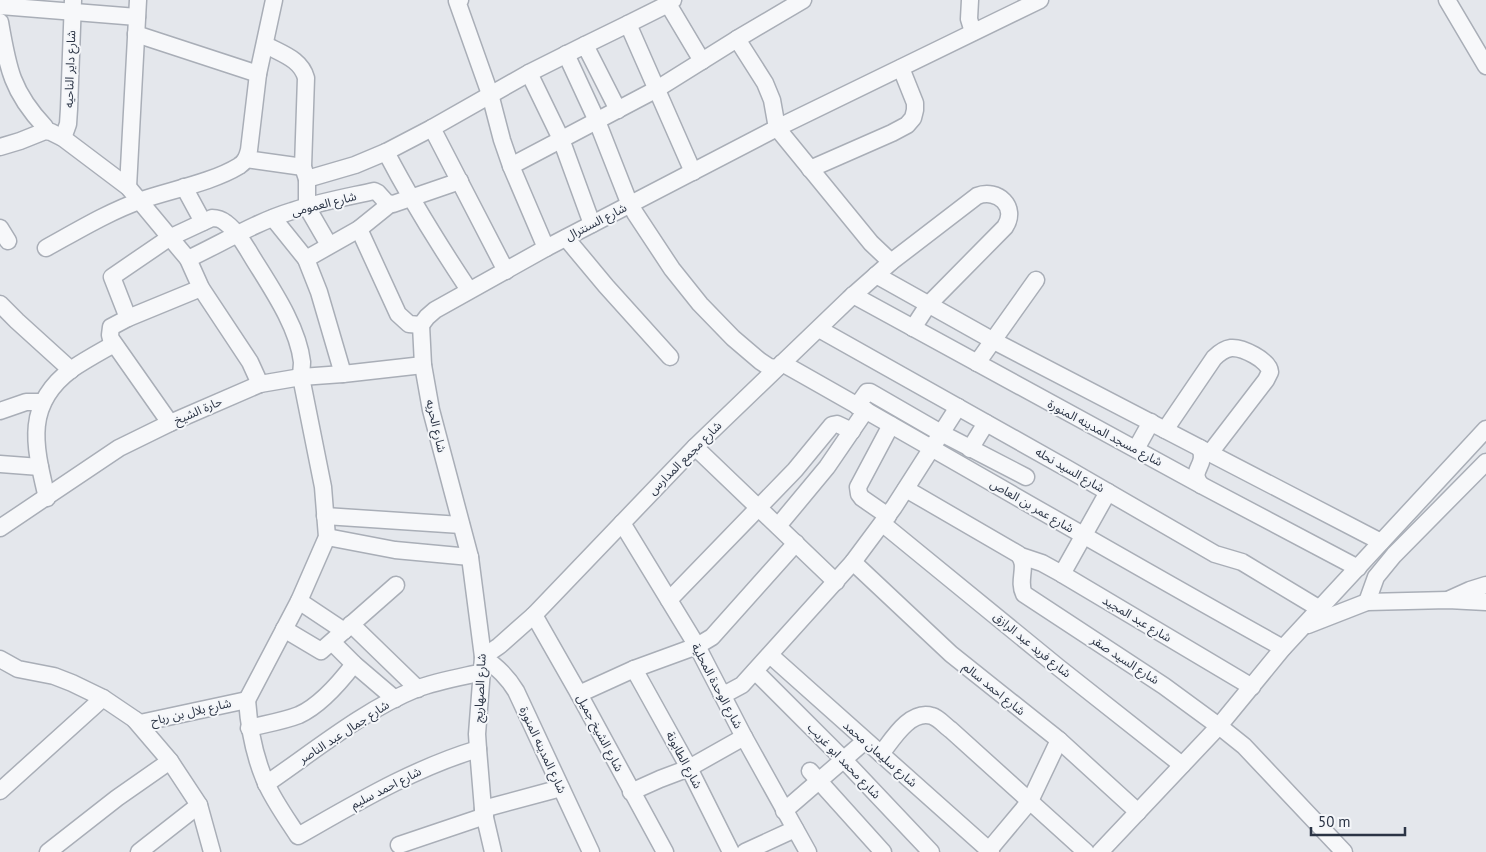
<svg xmlns="http://www.w3.org/2000/svg" width="1486" height="852" viewBox="0 0 1486 852" font-family="'PT Sans','Noto Sans Arabic',sans-serif">
<style>
.lines{fill:none;stroke-linecap:round;stroke-linejoin:round}
.minor-casing{stroke:#a9aeb7;stroke-width:19}
.minor{stroke:#f7f8fa;stroke-width:16}
.labels{text-anchor:middle;stroke-width:4;stroke-linejoin:round;paint-order:stroke}
.street-label{font-size:12px;fill:#2b3445;stroke:#f4f6f9}
</style>
<rect width="100%" height="100%" fill="#e4e7ec"/>
<g class="lines">
<g class="minor-casing">
<g id="minor">
<path d="M460,0L457,1L490,94L502,140L511,166L546,248"/>
<path d="M673,0L668,4L702,61"/>
<path d="M970,0L969,19L973,32"/>
<path d="M1447,0L1486,66"/>
<path d="M0,6L137,17"/>
<path d="M0,22C8,69 12,92 45,127V131"/>
<path d="M628,24L668,4"/>
<path d="M136,34L258,74L274,0"/>
<path d="M737,39L803,0"/>
<path d="M266,45C282,54 301,59 306,78L303,167L307,179V207L329,245"/>
<path d="M585,45L628,24L693,172"/>
<path d="M566,54L597,121L628,200L635,213L672,269L700,304L733,338L760,361L769,367L777,368"/>
<path d="M529,73L561,139L592,224"/>
<path d="M63,138L68,124L69,109L73,0"/>
<path d="M0,147L20,141L45,131L51,132L63,138L128,187L188,259L201,288L250,362L260,384"/>
<path d="M386,152L432,128"/>
<path d="M246,159L303,167"/>
<path d="M511,166L657,89L737,39L765,83L772,100L777,128L871,243L891,262"/>
<path d="M810,169L892,133L907,125L913,118L915,110V103L901,68"/>
<path d="M307,179L355,165L386,152C411,200 439,245 469,290"/>
<path d="M128,187L138,0"/>
<path d="M184,187L203,222"/>
<path d="M273,218L306,259L319,292L343,374"/>
<path d="M0,228L8,241"/>
<path d="M359,229L398,314L409,324L421,325"/>
<path d="M566,238L606,286L670,357"/>
<path d="M46,248C77,231 108,212 142,200C171,190 213,182 239,166C245,162 247,158 249,150L258,74"/>
<path d="M188,259C222,243 256,222 292,211C319,202 347,197 374,191L378,193L387,203L393,204L460,181"/>
<path d="M306,259L359,229L390,204"/>
<path d="M506,271L432,128L529,73L585,45L618,110"/>
<path d="M876,275L992,340L1381,542"/>
<path d="M853,295L1201,485L1358,568"/>
<path d="M0,304L17,321L71,370"/>
<path d="M128,318L112,277L169,238L212,218C218,218 221,219 226,223C238,232 246,247 254,260C272,289 298,327 302,362C302,366 301,372 301,377L323,487L327,537L299,601L247,700"/>
<path d="M421,325L427,317L435,310L546,248L777,128L1040,0"/>
<path d="M421,325L423,365L431,410L470,557L483,657L477,734L478,749L483,809L493,852"/>
<path d="M819,329L1068,469L1215,554L1242,562L1320,609"/>
<path d="M782,363C949,457 1115,555 1283,648"/>
<path d="M977,363L1036,280"/>
<path d="M857,406L867,392H870L941,433L1026,477"/>
<path d="M0,411L26,402H43"/>
<path d="M170,423L111,339L110,335L111,327L128,318L201,288"/>
<path d="M1165,430L1214,358C1219,353 1224,349 1231,348C1242,347 1269,360 1270,372L1266,380L1210,453"/>
<path d="M695,447L836,582"/>
<path d="M1200,448C1208,466 1188,470 1201,485"/>
<path d="M970,449L986,423"/>
<path d="M1136,449L1151,422"/>
<path d="M0,464L40,467"/>
<path d="M906,489L1018,554C1029,565 1017,580 1024,594L1164,686L1224,730L1244,746L1344,852"/>
<path d="M47,498C35,447 23,405 72,369C85,360 100,352 114,344"/>
<path d="M325,516L461,525"/>
<path d="M888,516L862,498L859,494L858,487L891,425"/>
<path d="M622,523L697,646L744,737L808,852"/>
<path d="M883,524L1058,667L1182,765"/>
<path d="M778,526L827,467L866,410"/>
<path d="M0,528L119,448L170,423L260,384L301,377L343,374L423,365"/>
<path d="M327,537L395,550L470,557"/>
<path d="M1021,556L1042,563L1062,574L1252,687"/>
<path d="M853,562L951,654L1059,740L1138,812"/>
<path d="M1062,574L1108,492"/>
<path d="M1450,599L1470,590L1486,585"/>
<path d="M669,600L795,470L832,425L837,424L852,431"/>
<path d="M299,601L344,631"/>
<path d="M1367,602L1376,577L1394,555L1486,462"/>
<path d="M534,615L579,694L665,852"/>
<path d="M351,624L418,689"/>
<path d="M1308,625L1367,602L1448,600L1486,602"/>
<path d="M284,629L321,651L396,585"/>
<path d="M332,642L354,664L395,699"/>
<path d="M770,655L991,852"/>
<path d="M0,659L18,669L54,676L72,683L103,698L140,723L247,700"/>
<path d="M634,669L689,768L731,852"/>
<path d="M755,671L843,759L931,852"/>
<path d="M721,693L729,692L742,685L853,562L894,507L958,407"/>
<path d="M579,694L634,669L697,646L712,637L796,543"/>
<path d="M247,700C249,728 254,756 266,783C274,801 287,819 298,836C356,803 414,768 478,749"/>
<path d="M135,720L170,761L199,805L212,852"/>
<path d="M249,728C265,724 284,721 299,715C319,706 341,681 354,664"/>
<path d="M881,754C892,740 910,709 932,716C939,718 945,726 951,730L1086,852"/>
<path d="M810,771L883,852"/>
<path d="M266,784C313,752 364,710 416,689C437,681 461,677 483,672"/>
<path d="M0,791L103,698"/>
<path d="M631,792L660,779L689,768L744,737"/>
<path d="M483,809L561,788"/>
<path d="M784,811L865,741"/>
<path d="M399,845L485,816"/>
<path d="M989,850L1030,801L1059,740"/>
<path d="M48,852L117,798L170,761"/>
<path d="M139,852L199,805"/>
<path d="M591,852L516,691C507,676 497,667 483,657L499,646L534,615L695,447L849,299L891,262L977,196C998,188 1018,207 1005,227L928,305L913,328"/>
<path d="M745,852L795,829"/>
<path d="M1100,852L1219,726L1283,648L1486,429"/>
</g>
</g>
<use href="#minor" class="minor"/>
</g>
<g class="labels">
<g class="street-label">
<text transform="translate(70 69) rotate(-88)" y="4">شارع داير الناحيه</text>
<text transform="translate(324 204) rotate(-14)" y="4">شارع العمومى</text>
<text transform="translate(596 222) rotate(-27)" y="4">شارع السنترال</text>
<text transform="translate(198 411) rotate(-24)" y="4">حارة الشيخ</text>
<text transform="translate(436 426) rotate(77)" y="4">شارع الحريه</text>
<text transform="translate(1105 433) rotate(28)" y="4">شارع مسجد المدينه المنورة</text>
<text transform="translate(685 458) rotate(-45)" y="4">شارع مجمع المدارس</text>
<text transform="translate(1070 470) rotate(30)" y="4">شارع السيد نحله</text>
<text transform="translate(1032 506) rotate(30)" y="4">شارع عمر بن العاص</text>
<text transform="translate(1137 619) rotate(31)" y="4">شارع عبد المجيد</text>
<text transform="translate(1032 645) rotate(39)" y="4">شارع فريد عبد الرازق</text>
<text transform="translate(1125 660) rotate(33)" y="4">شارع السيد صقر</text>
<text transform="translate(717 686) rotate(62)" y="4">شارع الوحدة المحلية</text>
<text transform="translate(480 688) rotate(-87)" y="4">شارع الصهاريج</text>
<text transform="translate(994 689) rotate(39)" y="4">شارع احمد سالم</text>
<text transform="translate(191 712) rotate(-13)" y="4">شارع بلال بن رباح</text>
<text transform="translate(344 732) rotate(-33)" y="4">شارع جمال عبد الناصر</text>
<text transform="translate(600 733) rotate(62)" y="4">شارع الشيخ جميل</text>
<text transform="translate(543 750) rotate(65)" y="4">شارع المدينه المنورة</text>
<text transform="translate(880 754) rotate(41)" y="4">شارع سليمان محمد</text>
<text transform="translate(684 760) rotate(62)" y="4">شارع الطابونة</text>
<text transform="translate(844 761) rotate(46)" y="4">شارع محمد ابو غريب</text>
<text transform="translate(386 788) rotate(-27)" y="4">شارع احمد سليم</text>
</g>
</g>
<path d="M1311 827v8h94v-8" fill="none" stroke="#2b3445" stroke-width="2.5"/>
<text x="1318" y="827" font-size="15" fill="#2b3445" stroke="#f4f6f9" stroke-width="4" paint-order="stroke">50 m</text>
</svg>
